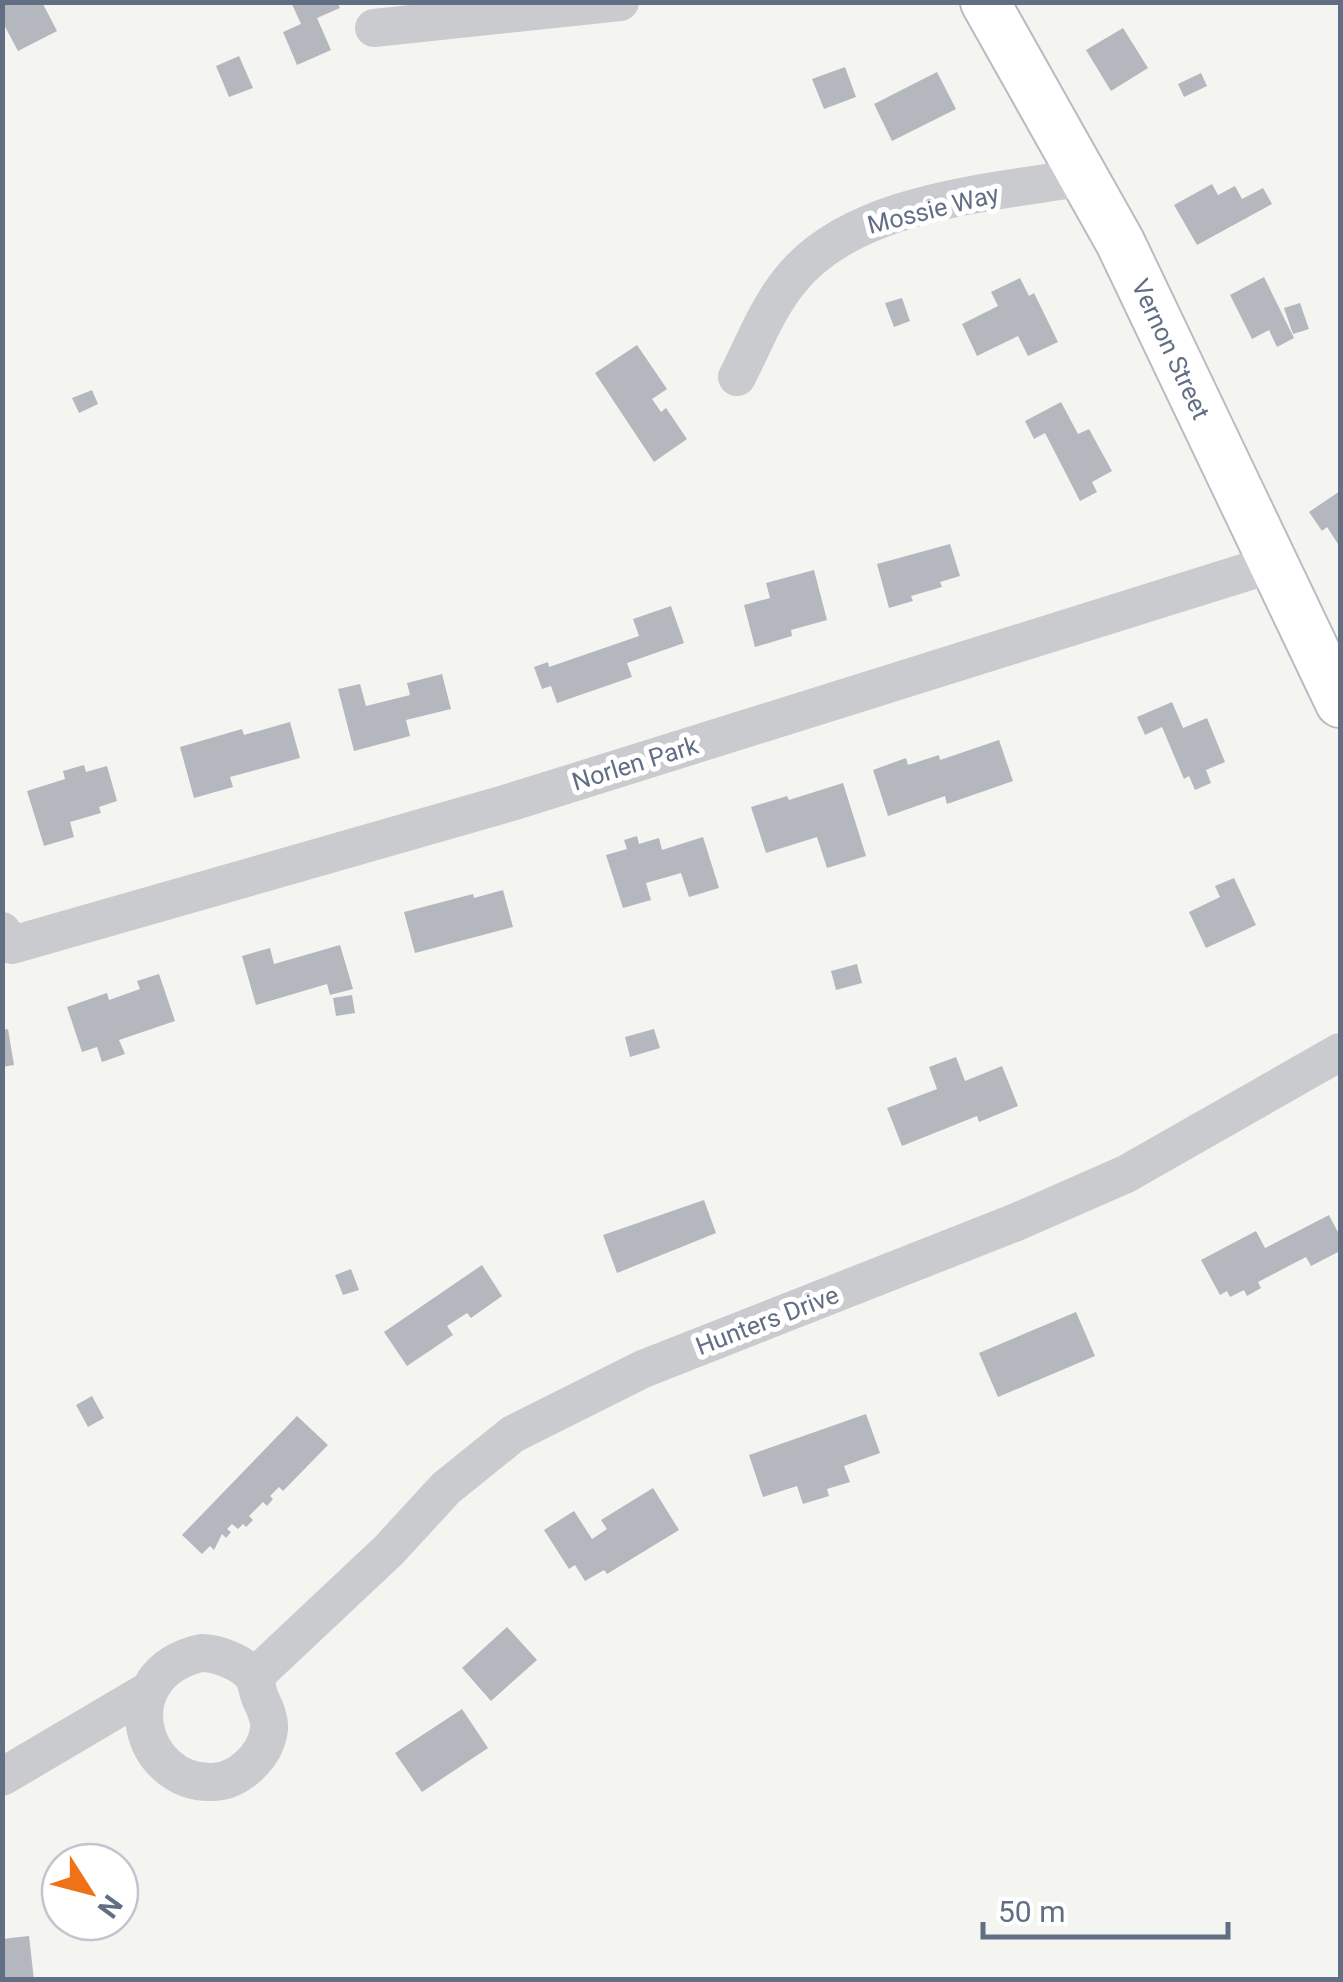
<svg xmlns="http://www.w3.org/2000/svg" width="1343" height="1982" viewBox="0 0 1343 1982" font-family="Roboto,sans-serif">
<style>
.building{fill:#b4b8be}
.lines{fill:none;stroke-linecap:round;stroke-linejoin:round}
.major-casing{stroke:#b9bcc0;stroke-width:52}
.minor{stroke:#c9cbcf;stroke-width:38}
.major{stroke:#fff;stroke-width:48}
.labels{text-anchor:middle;stroke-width:10;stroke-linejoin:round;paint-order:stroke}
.street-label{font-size:25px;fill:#626e84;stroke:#fff}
</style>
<rect width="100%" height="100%" fill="#f4f5f1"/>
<g class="building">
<path d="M2,2H42L57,31L18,51L2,21Z"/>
<path d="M291,2H337L340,8L317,18L331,50L297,65L283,32L301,24Z"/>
<path d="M1123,28L1148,68L1111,91L1086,50Z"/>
<path d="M239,56L253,88L229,97L216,66Z"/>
<path d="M845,67L856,97L824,109L812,79Z"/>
<path d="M937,72L956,109L892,141L874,104Z"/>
<path d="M1201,73L1207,86L1184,97L1178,84Z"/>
<path d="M1212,184L1218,195L1235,186L1242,199L1263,188L1272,204L1197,245L1174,205Z"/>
<path d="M1264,277L1294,338L1277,347L1269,330L1252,339L1230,295Z"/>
<path d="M1020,278L1029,296L1034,293L1058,342L1028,356L1018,336L977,356L962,324L998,306L991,292Z"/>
<path d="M902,298L910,321L894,327L885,303Z"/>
<path d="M1300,303L1309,329L1293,334L1284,308Z"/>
<path d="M637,345L667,389L652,399L661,412L666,408L687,439L654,462L595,373Z"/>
<path d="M92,390L98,404L79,413L72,398Z"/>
<path d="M1061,402L1078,434L1089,429L1112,471L1092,482L1097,492L1080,501L1045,433L1034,439L1025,421Z"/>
<path d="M1340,491V547L1327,527L1322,531L1309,512Z"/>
<path d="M950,544L960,576L940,582L942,587L911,596L913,601L889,608L877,564Z"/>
<path d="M814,570L827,620L791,630L792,636L755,647L744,605L770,598L766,583Z"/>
<path d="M671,606L684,643L627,663L632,677L557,703L551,686L542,689L534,667L548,662L549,667L639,636L633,619Z"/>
<path d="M442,674L451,709L406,720L410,736L354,751L338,689L360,684L366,706L410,695L407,683Z"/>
<path d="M1172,702L1183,728L1207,718L1225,762L1206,770L1211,783L1195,790L1189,776L1184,779L1162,727L1145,735L1137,717Z"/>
<path d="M290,722L300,758L230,777L233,787L194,798L180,747L242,729L244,735Z"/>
<path d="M999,740L1013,781L947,804L945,796L888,816L873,770L906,758L908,765L939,755L940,760Z"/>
<path d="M84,765L86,772L107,766L117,801L99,807L101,813L70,822L74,837L44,846L27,791L65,779L63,771Z"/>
<path d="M843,783L866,856L827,868L817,837L766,853L751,807L787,796L789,800Z"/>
<path d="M637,836L639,844L659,838L662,850L703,837L719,888L689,897L681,873L646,883L651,900L623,908L606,855L627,849L624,840Z"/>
<path d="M1234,878L1256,925L1206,948L1189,912L1220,897L1215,886Z"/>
<path d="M503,890L513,927L415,953L404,912L473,894L474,898Z"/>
<path d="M340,945L353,989L330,995L327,984L256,1005L242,956L270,948L274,964Z"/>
<path d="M857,964L862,983L836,990L831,971Z"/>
<path d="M159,974L175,1021L119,1040L125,1054L102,1062L97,1047L82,1052L67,1007L107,993L109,1000L140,989L137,981Z"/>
<path d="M352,995L355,1013L336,1016L333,998Z"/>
<path d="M8,1029L14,1065L2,1067V1030Z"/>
<path d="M654,1029L660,1048L630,1057L625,1037Z"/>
<path d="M956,1057L965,1081L1002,1066L1018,1106L979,1122L977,1116L902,1146L887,1108L937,1089L929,1067Z"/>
<path d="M704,1200L716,1233L617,1273L603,1235Z"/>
<path d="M1329,1215L1340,1236V1251L1311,1266L1306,1257L1258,1282L1261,1288L1247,1296L1244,1290L1230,1297L1227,1291L1220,1295L1201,1260L1256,1231L1265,1248Z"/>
<path d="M482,1265L502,1296L471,1318L467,1313L447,1326L453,1335L407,1366L384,1332Z"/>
<path d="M351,1269L359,1290L343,1295L335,1275Z"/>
<path d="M1076,1312L1095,1356L998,1397L979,1353Z"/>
<path d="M92,1396L104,1418L88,1427L76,1405Z"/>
<path d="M866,1414L880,1453L844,1466L850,1482L827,1489L829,1496L803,1504L797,1486L763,1497L749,1455Z"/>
<path d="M297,1416L328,1445L283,1491L279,1487L270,1496L273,1499L267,1506L263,1502L249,1516L253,1520L246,1527L243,1524L238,1529L232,1524L227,1529L231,1532L226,1538L222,1534L214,1550L210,1546L202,1554L182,1535Z"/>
<path d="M653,1488L679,1530L607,1574L604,1570L585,1581L575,1565L569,1569L544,1530L574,1511L592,1539L607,1529L601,1520Z"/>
<path d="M507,1627L537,1660L491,1701L462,1668Z"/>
<path d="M462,1709L488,1748L422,1792L395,1753Z"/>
<path d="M29,1936L34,1980H2V1939Z"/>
</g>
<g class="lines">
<g class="major-casing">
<path id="major" d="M985,2L1120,242L1340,703"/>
</g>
<g class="minor">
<path d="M374,28L620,2"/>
<path d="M737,377C753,346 766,311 788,283C850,201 991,193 1085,177"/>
<path d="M2,931L12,945L508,803L1272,564"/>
<path d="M201,1653C217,1653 245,1663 254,1678C257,1684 258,1694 261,1700C265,1708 270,1720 269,1729C266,1756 238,1782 212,1782C139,1784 110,1674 201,1653Z"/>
<path d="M254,1677L389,1550L446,1488L513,1434L643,1369L1014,1223L1126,1174L1340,1052"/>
<path d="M2,1777L146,1692"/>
</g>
<use href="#major" class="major"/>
</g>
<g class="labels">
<g class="street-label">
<text transform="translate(933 209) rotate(-14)" y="9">Mossie Way</text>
<text transform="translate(1171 349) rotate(65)" y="9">Vernon Street</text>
<text transform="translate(635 763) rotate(-17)" y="9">Norlen Park</text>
<text transform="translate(767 1320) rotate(-21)" y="9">Hunters Drive</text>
</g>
</g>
<rect width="1343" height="1982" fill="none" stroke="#626e84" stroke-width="10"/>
<g transform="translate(90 1892) rotate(126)"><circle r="48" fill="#ffffff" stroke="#c0c5ce" stroke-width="2.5"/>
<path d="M0-8L18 38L0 25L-18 38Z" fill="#ef7217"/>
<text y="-15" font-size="28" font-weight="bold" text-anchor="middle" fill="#626e84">N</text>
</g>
<path d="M983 1922v15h245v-15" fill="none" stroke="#626e84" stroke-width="5"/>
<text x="998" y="1922" font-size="30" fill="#626e84" stroke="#ffffff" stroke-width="8" paint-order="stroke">50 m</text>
</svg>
